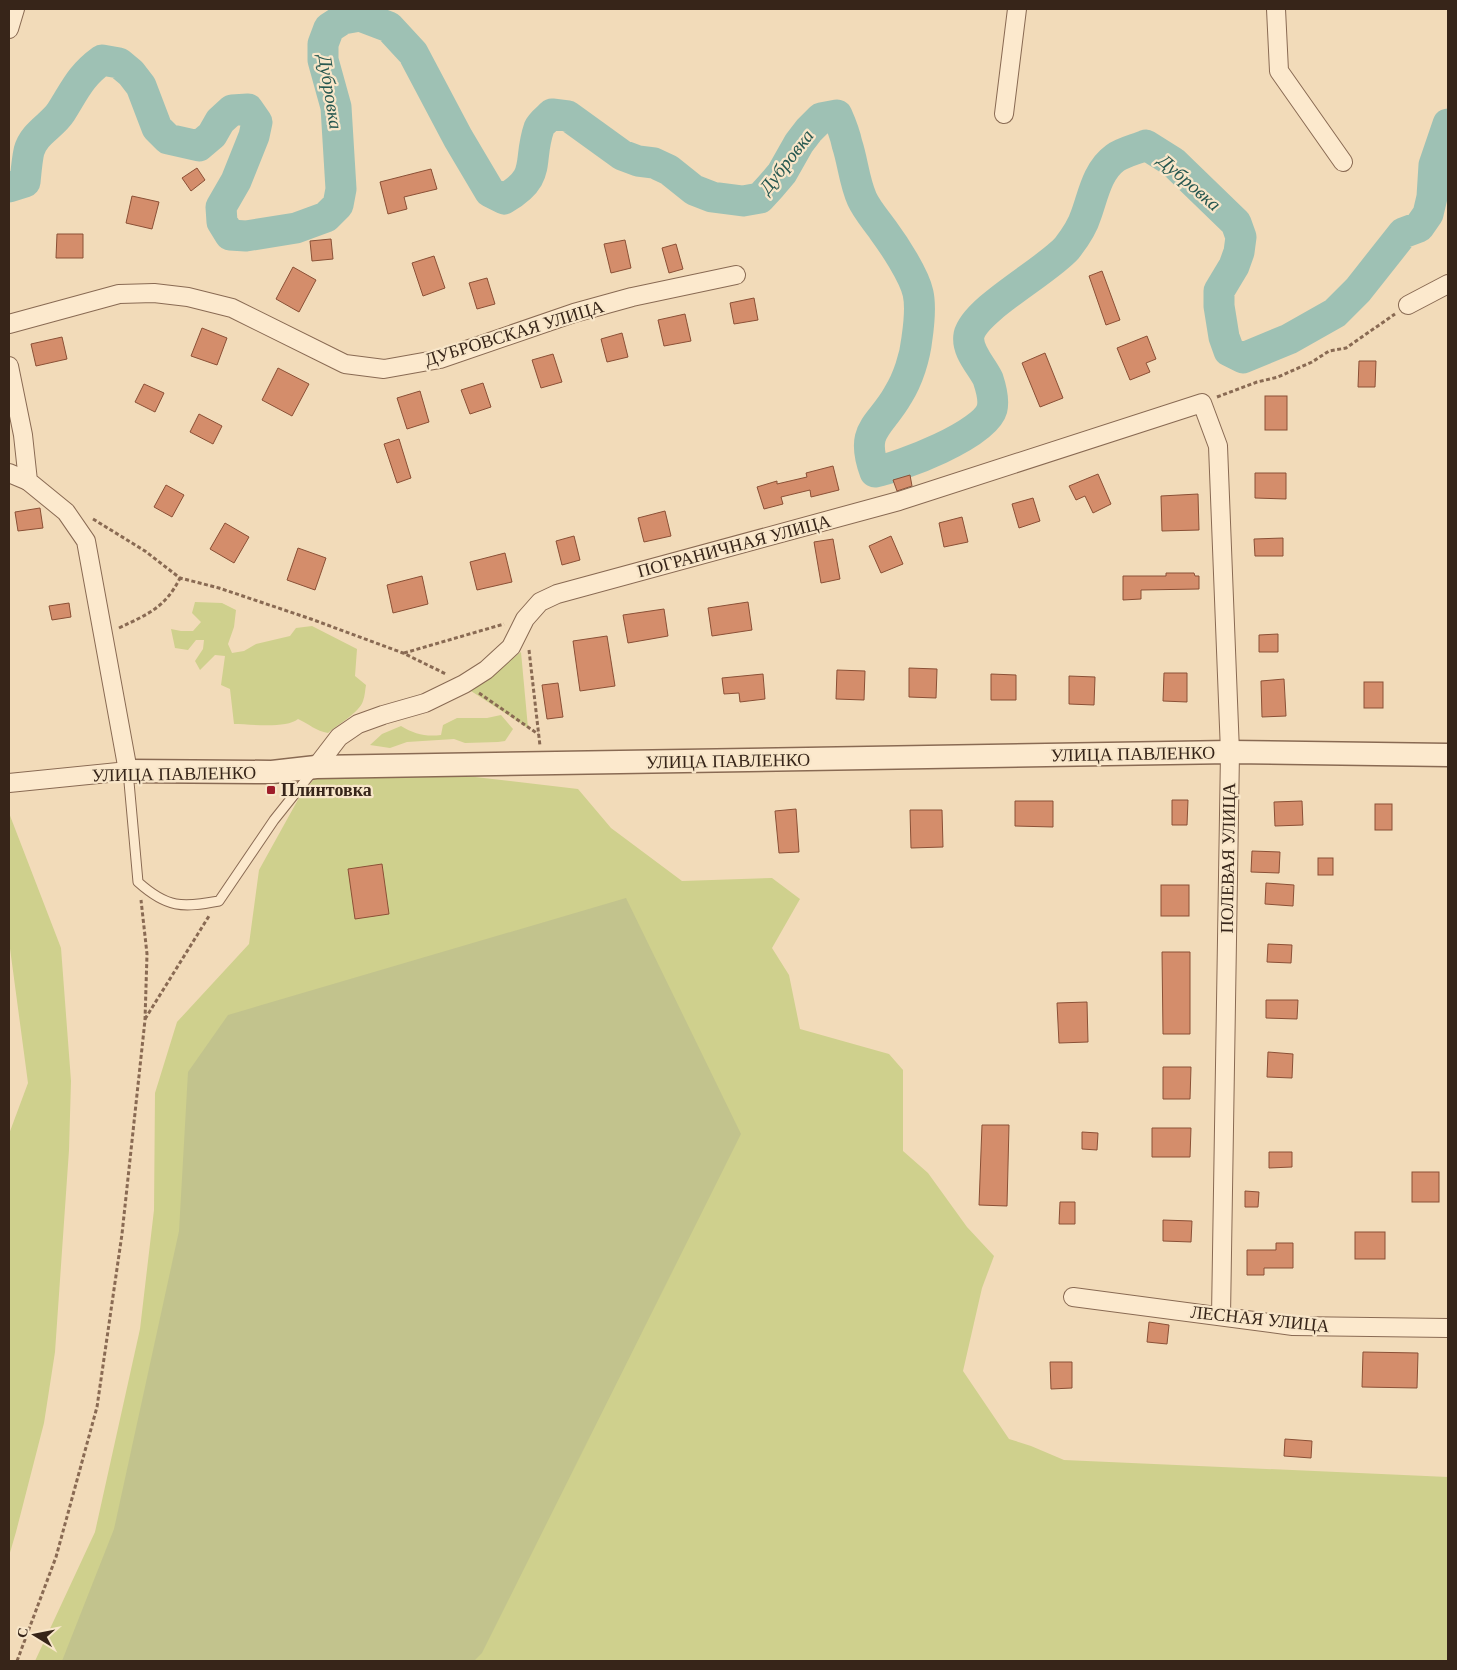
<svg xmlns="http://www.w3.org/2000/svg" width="1457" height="1670" viewBox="0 0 1457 1670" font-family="'Times New Roman',serif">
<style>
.green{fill:#cfd08d}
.cemetery{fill:#c2c38d}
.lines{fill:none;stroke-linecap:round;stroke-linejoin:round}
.river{stroke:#9ec1b4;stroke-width:31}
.building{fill:#d48d6b;stroke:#8b5036}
.service-casing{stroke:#896a53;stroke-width:11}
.minor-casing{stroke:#896a53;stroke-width:20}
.tertiary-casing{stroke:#896a53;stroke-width:25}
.path{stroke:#896a53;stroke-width:3;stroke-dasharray:4 2.5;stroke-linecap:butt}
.service{stroke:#fce9cd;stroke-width:9}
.minor{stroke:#fce9cd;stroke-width:18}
.tertiary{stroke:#fce9cd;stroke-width:22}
.poi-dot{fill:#9e1d2a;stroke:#f8e6c9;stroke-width:2}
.labels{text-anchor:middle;stroke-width:4.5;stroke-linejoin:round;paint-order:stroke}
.street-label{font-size:18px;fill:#372519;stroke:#f8e6c9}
.poi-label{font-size:18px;font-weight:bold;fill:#372519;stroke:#f8e6c9;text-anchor:start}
.water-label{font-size:19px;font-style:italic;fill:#275850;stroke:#f8e6c9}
</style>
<rect width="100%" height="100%" fill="#f2dbb9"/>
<g class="green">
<path d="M195,602L222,603L236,610L234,627L228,644L232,653L244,651L256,644L290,636L296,628L312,626L357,649L355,676L366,685C365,690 365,696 363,701C360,712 337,725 328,733C316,731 309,724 298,719C286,729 250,724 234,724L230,689L221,685L225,656L215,655L200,670L195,661L203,649L204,640H196L188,650L175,648L171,629L181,631H193L201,622L192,613Z"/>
<path d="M521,652L528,728L471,691Z"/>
<path d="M501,715L513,729L505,741L498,742L465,743L454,739L407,742L390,748L370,745L382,734L401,726C414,734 426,737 441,735L443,725L457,718H487Z"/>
<path d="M319,773L475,777L578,789L611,828L682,881L772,878L800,899L772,948L789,975L800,1029L889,1054L903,1070V1151L928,1173L967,1227L994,1256L982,1288L963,1371L1009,1439L1031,1446L1064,1460L1448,1477V1661H35L95,1532L140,1329L154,1210L155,1093L177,1022L249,944L259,870L300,796Z"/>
<path d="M9,813L61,948L71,1081L69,1150L55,1352L44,1423L16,1532L9,1556V1134L28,1083L9,941Z"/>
</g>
<path class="cemetery" d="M626,898L741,1134L482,1653L474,1661H62L114,1529L179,1231L188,1072L228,1015Z"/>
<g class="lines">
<path class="river" d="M9,187L25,182C26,172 27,160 29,151C34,133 52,126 61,112C75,90 80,76 102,60L119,63L131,73L141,86L157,128L168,139L199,146L212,135L220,121L232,110L248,109L257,122L254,136L236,181L221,207L222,222L230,235L246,236L296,228L326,217L338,205L341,189L336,107L323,60V44L329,28L343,19L360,16L389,27L413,53L458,138L490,192L504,199C543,176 527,163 539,128C541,123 548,118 552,114L568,116L622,155L638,161L654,163L669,170L694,190L712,197L743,201L760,198L771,186L782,173L799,143L809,130L821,118L837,115C841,124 845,134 847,144C853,162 854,181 862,199C867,210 876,220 883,230C894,245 914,275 918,293C921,306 919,324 917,338C915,357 908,379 898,395C880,427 859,429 875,472C900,467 985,435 992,409C994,401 991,388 988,379C982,366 966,351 969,335C975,309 1047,271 1067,248C1074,239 1083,225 1086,215C1093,196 1097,171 1115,158C1123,152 1137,149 1146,145L1173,162L1236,223L1241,237L1239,252L1234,266L1219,291V306L1224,337L1229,351L1243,358L1289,339L1335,313L1358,290L1403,233L1419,227L1428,214L1432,197L1434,165L1448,124"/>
</g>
<g class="building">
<path d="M197,168L205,180L191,191L182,178Z"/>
<path d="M431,169L437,189L404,197L407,209L388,214L380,182Z"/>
<path d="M132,196L159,202L152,229L126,223Z"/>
<path d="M57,234H83V258H56Z"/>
<path d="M331,239L333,259L312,261L310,241Z"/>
<path d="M625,240L631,268L611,273L604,244Z"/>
<path d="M676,244L683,269L669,273L662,248Z"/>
<path d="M434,256L445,288L423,296L412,263Z"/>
<path d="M293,267L316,280L299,312L276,299Z"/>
<path d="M1102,271L1120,320L1106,325L1089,276Z"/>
<path d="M487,278L495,304L477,309L469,283Z"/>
<path d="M754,298L758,320L734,324L730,303Z"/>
<path d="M685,314L691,341L664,346L658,320Z"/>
<path d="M202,328L227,338L217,365L191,356Z"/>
<path d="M622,333L628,357L607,362L601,339Z"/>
<path d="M1147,336L1156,359L1146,363L1150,372L1130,380L1117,348Z"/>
<path d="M62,337L67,359L36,366L31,344Z"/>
<path d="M1045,353L1063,398L1040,407L1022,363Z"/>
<path d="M553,354L562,382L541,388L532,360Z"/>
<path d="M1359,361H1376L1375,387H1358Z"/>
<path d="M278,368L309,384L292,416L262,400Z"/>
<path d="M483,383L491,407L470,414L461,390Z"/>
<path d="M144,384L164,393L155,412L135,402Z"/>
<path d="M420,391L429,422L407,429L397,398Z"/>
<rect x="1265" y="396" width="22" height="34"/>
<path d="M199,414L222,426L213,444L190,432Z"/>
<path d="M399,439L411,478L397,483L384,444Z"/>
<path d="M833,466L839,490L811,497L810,490L781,497L783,504L764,509L757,487L777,481V484L807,477L806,473Z"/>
<path d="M1255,473H1286V499L1255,498Z"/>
<path d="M1098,474L1111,504L1093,513L1085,496L1076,500L1069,486Z"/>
<path d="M910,475L912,486L897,491L893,480Z"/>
<path d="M166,485L184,495L172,517L154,507Z"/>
<path d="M1198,494L1199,530L1162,531L1161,496Z"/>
<path d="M1033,498L1040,521L1019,528L1012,504Z"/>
<path d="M40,508L43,528L18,531L15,512Z"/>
<path d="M665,511L671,536L644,542L638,518Z"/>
<path d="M962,517L968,542L944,547L939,523Z"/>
<path d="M225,523L249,537L234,563L210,549Z"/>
<path d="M574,536L580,560L562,565L556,541Z"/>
<path d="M891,536L903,564L881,573L869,546Z"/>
<path d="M1283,538V556H1255L1254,539Z"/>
<path d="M833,539L840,579L821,583L814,542Z"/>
<path d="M298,548L326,558L315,590L287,580Z"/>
<path d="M505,553L512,582L477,590L470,562Z"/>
<path d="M1166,573H1194L1195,576H1199V589L1141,590V599L1123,600V576H1166Z"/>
<path d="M422,576L428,604L393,613L387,585Z"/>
<path d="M748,602L752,630L712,636L708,608Z"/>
<path d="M69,603L71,617L52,620L49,606Z"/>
<path d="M664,609L668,636L628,643L623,615Z"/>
<path d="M1278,634V652H1259V635Z"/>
<path d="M607,636L615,686L580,691L573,641Z"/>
<path d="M909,668L937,669L936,698L909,697Z"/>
<path d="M837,670L865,671L864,700L836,699Z"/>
<path d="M1164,673H1187V702L1163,701Z"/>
<path d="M763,674L765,699L740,702L739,693L724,694L722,678Z"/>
<path d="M991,674L1016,675V700H991Z"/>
<path d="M1069,676L1095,677L1094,705L1069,704Z"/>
<path d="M1284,679L1286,716L1262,717L1261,681Z"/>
<rect x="1364" y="682" width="19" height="26"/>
<path d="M558,683L563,717L547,719L542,685Z"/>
<path d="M1172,800H1188L1187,825H1172Z"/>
<path d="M1015,801H1053V827L1015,826Z"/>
<path d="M1302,801L1303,825L1275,826L1274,802Z"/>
<rect x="1375" y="804" width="17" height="26"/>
<path d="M796,809L799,852L779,853L775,811Z"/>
<path d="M910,810H942L943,847L911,848Z"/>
<path d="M1252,851L1280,852L1279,873L1251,872Z"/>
<rect x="1318" y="858" width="15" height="17"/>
<path d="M382,864L389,914L355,919L348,869Z"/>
<path d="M1266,883L1294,885L1293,906L1265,904Z"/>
<rect x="1161" y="885" width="28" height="31"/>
<path d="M1268,944L1292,945L1291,963L1267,962Z"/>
<path d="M1162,952H1190V1034H1163Z"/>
<path d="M1266,1000H1298L1297,1019L1266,1018Z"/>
<path d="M1087,1002L1088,1042L1059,1043L1057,1003Z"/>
<path d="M1268,1052L1293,1054L1292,1078L1267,1077Z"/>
<path d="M1163,1067H1191L1190,1099H1163Z"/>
<path d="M982,1125H1009L1007,1206L979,1205Z"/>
<path d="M1152,1128H1191L1190,1157H1152Z"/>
<path d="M1082,1132L1098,1133L1097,1150L1082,1149Z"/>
<path d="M1269,1152H1292V1167L1269,1168Z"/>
<rect x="1412" y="1172" width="27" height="30"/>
<path d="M1245,1191L1259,1192L1258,1207H1245Z"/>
<path d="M1060,1202H1075V1224H1059Z"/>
<path d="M1163,1220L1192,1221L1191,1242L1163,1241Z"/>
<rect x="1355" y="1232" width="30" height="27"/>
<path d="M1276,1243H1293V1268H1264V1275H1247V1250H1276Z"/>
<path d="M1149,1322L1169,1325L1167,1344L1147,1342Z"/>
<path d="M1363,1352L1418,1353L1417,1388L1362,1387Z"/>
<path d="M1050,1362H1072V1388L1051,1389Z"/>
<path d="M1285,1439L1312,1441L1311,1458L1284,1456Z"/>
</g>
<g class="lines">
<g class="service-casing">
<path id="service" d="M128,771L138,882C167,908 182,908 219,901L274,820L313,771"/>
</g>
<g class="minor-casing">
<g id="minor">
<path d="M1276,9L1279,71L1343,162"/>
<path d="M9,29L15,9"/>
<path d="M1004,114L1017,9"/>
<path d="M1408,305L1448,284"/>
<path d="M9,324L119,294L154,293L188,297L232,308L345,364L384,369L440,359L574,313L632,297L736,275"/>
<path d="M9,366L23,435L28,481L66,512L86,541L128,771L9,783"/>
<path d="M9,473L28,481"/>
<path d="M316,767L339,737L358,724L383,715L425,703L464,684L486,670L511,647L525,619L540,602L557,594L899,501L1202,403L1218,446L1230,752L1221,1316"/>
<path d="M1073,1297L1293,1326L1448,1328"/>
</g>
</g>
<g class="tertiary-casing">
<path id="tertiary" d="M128,771L272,772L316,767L1230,752L1448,755"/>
</g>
<g class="path">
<path d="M1217,397L1257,382L1278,377L1312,362L1329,351L1346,348L1395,314"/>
<path d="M93,519L145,551L180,578L219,588L311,619L403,653L446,674"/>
<path d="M119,628C148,614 165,608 180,578"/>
<path d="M529,650L540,746"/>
<path d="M404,653L504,624"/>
<path d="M479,693L538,734"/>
<path d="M145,1019L209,916"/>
<path d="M17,1661L56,1557L97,1407L122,1234L145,1020L147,954L141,900"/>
</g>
<use href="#service" class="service"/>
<use href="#minor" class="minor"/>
<use href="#tertiary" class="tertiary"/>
</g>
<rect class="poi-dot" x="266" y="785" width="10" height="10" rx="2.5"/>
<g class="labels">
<g class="street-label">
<text transform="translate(514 333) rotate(-17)" y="6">ДУБРОВСКАЯ УЛИЦА</text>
<text transform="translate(734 546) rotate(-15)" y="6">ПОГРАНИЧНАЯ УЛИЦА</text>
<text transform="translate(1133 754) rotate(-1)" y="6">УЛИЦА ПАВЛЕНКО</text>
<text transform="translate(728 761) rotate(-1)" y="6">УЛИЦА ПАВЛЕНКО</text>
<text transform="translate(174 774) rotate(-1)" y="6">УЛИЦА ПАВЛЕНКО</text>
<text transform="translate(1228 858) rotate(-89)" y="6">ПОЛЕВАЯ УЛИЦА</text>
<text transform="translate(1260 1319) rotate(6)" y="6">ЛЕСНАЯ УЛИЦА</text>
</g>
<g class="poi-label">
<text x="281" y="796">Плинтовка</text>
</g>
<g class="water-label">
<text transform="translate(331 92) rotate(81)" y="7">Дубровка</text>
<text transform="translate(786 161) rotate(-52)" y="7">Дубровка</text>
<text transform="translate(1190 182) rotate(41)" y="7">Дубровка</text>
</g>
</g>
<rect width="1457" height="1670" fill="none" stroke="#372519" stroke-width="20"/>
<g transform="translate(35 1635) rotate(280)" stroke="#f8e6c9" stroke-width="4" paint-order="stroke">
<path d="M0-4L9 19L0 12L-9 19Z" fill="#372519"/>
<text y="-8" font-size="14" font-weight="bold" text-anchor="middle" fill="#372519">С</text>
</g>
</svg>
